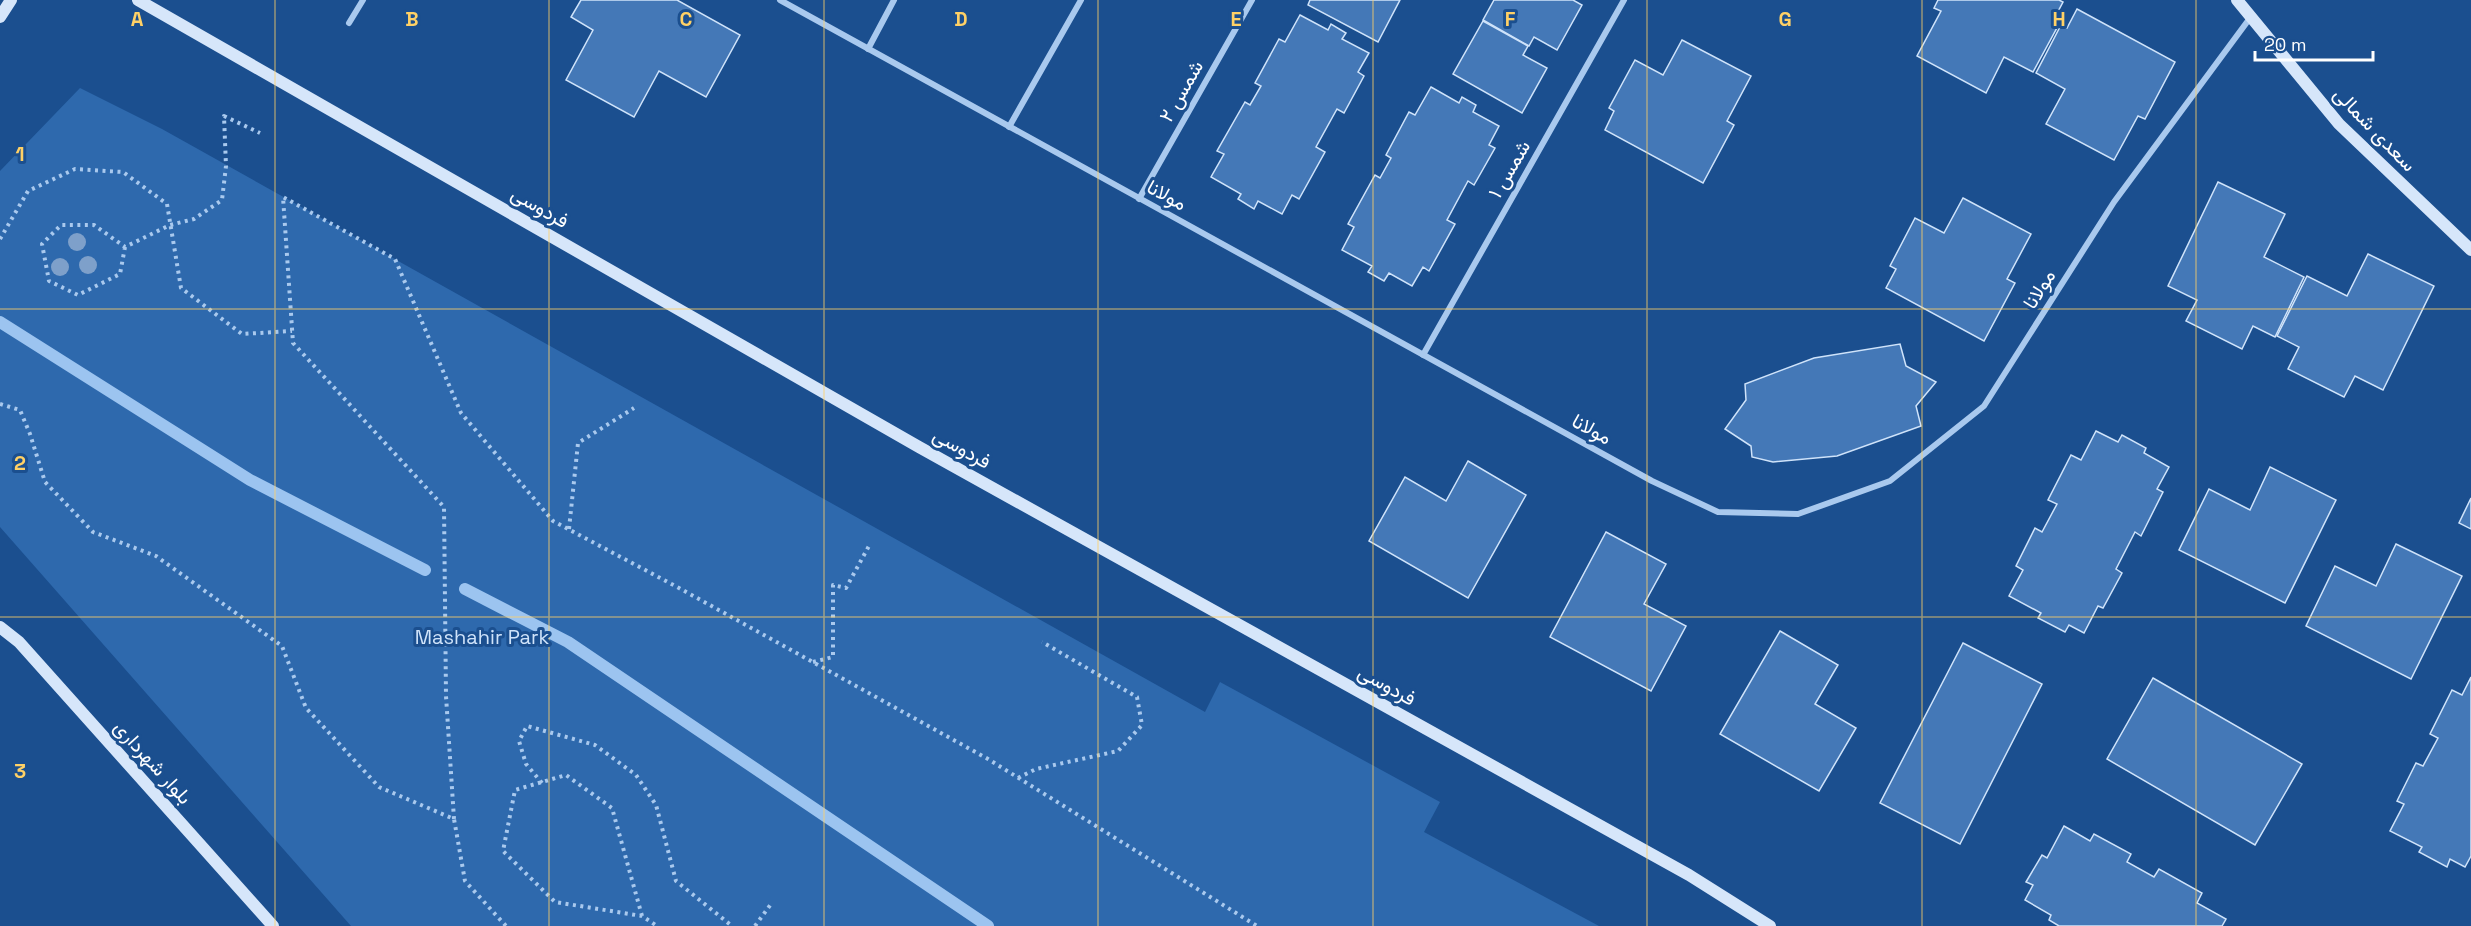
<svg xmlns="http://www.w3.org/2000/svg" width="2471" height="926" viewBox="0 0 2471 926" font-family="'Space Grotesk',Vazirmatn,sans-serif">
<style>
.green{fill:#2e69ad}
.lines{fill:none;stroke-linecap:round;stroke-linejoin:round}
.stream{stroke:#9cc4f0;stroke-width:12}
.building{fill:#4478b7;stroke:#cfe3fa;stroke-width:1.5}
.path{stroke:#a9c9ee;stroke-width:4;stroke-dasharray:3 4.5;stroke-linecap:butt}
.street{stroke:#a9c9ee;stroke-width:6}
.secondary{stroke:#d6e6fa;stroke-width:12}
.tree{fill:#7ea0ca}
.grid{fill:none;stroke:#ffd166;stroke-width:1.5;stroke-opacity:0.55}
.labels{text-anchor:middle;stroke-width:6;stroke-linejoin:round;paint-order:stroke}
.street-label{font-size:20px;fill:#fff;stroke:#1b4f8f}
.park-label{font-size:20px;fill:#cfe3fa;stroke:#1b4f8f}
.grid-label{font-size:20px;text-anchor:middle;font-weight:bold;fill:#ffd166;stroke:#1b4f8f;stroke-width:6;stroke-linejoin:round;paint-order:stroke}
</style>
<rect width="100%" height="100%" fill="#1b4f8f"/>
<path class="green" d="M80,88L162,129L1205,712L1220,682L1440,802L1424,832L1599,926H351L0,527V171Z"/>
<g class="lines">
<g class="stream">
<path d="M0,322L250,480L425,570"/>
<path d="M465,589L568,642L988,926"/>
</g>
</g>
<g class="building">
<path d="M581,0H677L740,35L706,97L659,71L634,117L566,80L593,30L571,17Z"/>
<path d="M1310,0H1400L1378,42L1308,5Z"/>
<path d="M1494,0H1573L1582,5L1557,50L1534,37L1529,46L1483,20Z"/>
<path d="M1938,0H2059L2063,2L2053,21L2059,24L2033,72L2004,57L1986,93L1917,56L1941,11L1934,8Z"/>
<path d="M2077,9L2175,62L2145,119L2138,116L2114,160L2046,124L2065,89L2036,73L2061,25L2067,28Z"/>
<path d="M1300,15L1328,30L1331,24L1346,33L1342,39L1369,53L1358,72L1364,76L1344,113L1337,109L1316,147L1325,152L1299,199L1292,195L1282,214L1258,201L1254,209L1238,199L1241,194L1211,177L1224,154L1217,151L1245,102L1250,105L1261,86L1255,83L1279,39L1285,42Z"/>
<path d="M1483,21L1528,46L1523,55L1547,68L1522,113L1453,74Z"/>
<path d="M1682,40L1751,76L1727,121L1734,125L1703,183L1605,130L1614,111L1609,108L1635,60L1663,75Z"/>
<path d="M1431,87L1459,103L1462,97L1476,105L1473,112L1499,126L1489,145L1495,148L1474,185L1468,181L1447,220L1455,224L1429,271L1423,267L1412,286L1389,273L1384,281L1368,272L1372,266L1342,250L1354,227L1348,224L1375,175L1380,178L1391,158L1386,155L1409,112L1415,115Z"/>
<path d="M2218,182L2285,214L2264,257L2304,277L2275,337L2253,326L2242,349L2186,321L2197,300L2168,286Z"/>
<path d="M1963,198L2031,234L2007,279L2015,283L1984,341L1886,288L1896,269L1890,266L1915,218L1944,233Z"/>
<path d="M2368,254L2434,286L2383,390L2355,376L2344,397L2288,369L2299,347L2277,336L2307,276L2347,296Z"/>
<path d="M1900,344L1906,366L1936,382L1916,406L1921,426L1837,456L1773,462L1752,457L1751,446L1725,429L1746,400L1745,384L1814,358Z"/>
<path d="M2096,431L2118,442L2122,435L2146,448L2144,453L2169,467L2157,489L2163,492L2141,536L2135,532L2116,569L2122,573L2103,608L2098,606L2084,633L2069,625L2065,632L2038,618L2041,613L2009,596L2023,570L2016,566L2035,528L2042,532L2057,504L2048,500L2071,455L2081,460Z"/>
<path d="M1468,461L1526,495L1468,598L1369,541L1405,477L1446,501Z"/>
<path d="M2270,467L2336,500L2285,603L2179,550L2209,489L2250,510Z"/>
<path d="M2471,498V529L2459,523Z"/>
<path d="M1606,532L1666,564L1644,604L1686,626L1651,691L1550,637Z"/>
<path d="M2396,544L2462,576L2411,679L2306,626L2335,566L2376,586Z"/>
<path d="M1780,631L1838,665L1815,704L1856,728L1819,791L1720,734Z"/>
<path d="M1963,643L2042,684L1960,844L1880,803Z"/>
<path d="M2471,677V856L2465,867L2450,859L2447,867L2419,852L2422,847L2390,831L2404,804L2397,801L2416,763L2423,766L2438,738L2430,734L2452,690L2462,695Z"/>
<path d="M2153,678L2302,764L2255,845L2107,759Z"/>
<path d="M2064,826L2090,841L2094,834L2131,854L2127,862L2154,877L2159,869L2202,893L2197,903L2226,919L2222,926H2059L2049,920L2051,915L2025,900L2033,885L2026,882L2042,855L2047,858Z"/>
</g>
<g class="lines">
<g class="path">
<path d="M0,239L28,191L75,169L123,172L167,204L181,288L242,334L292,331"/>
<path d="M125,247L120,274L78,295L49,281L42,244L61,225H94L125,247L170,225L194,219L222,200L226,166L224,116L260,133"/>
<path d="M0,404L20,410L30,434L45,482L93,532L156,556L282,646L306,708L379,787L454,819L465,881L506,926"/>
<path d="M569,529L578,443L634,408"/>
<path d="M813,662L833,657V585L846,588L870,544"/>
<path d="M1018,778L1036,769L1118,751L1142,725L1137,697L1042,642"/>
<path d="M542,783L526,764L519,741L527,726L595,745L636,775L656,805L676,881L732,926"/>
<path d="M454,819L446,696L444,507L293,343L283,197L395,259L461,413L553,521L679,588L988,759L1257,926"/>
<path d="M642,916L612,808L566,775L515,790L503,851L555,902L642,916L657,926"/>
<path d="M755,926L771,904"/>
</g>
<g class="street">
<path d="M780,0L1652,481L1718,512L1798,514L1890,481L1984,406L2114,202L2250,18"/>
<path d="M349,23L363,0"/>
<path d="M868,49L894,0"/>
<path d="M1009,127L1081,0"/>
<path d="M1139,199L1252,0"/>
<path d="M1423,355L1624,0"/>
</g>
<g class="secondary">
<path d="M138,0L919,447L1689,875L1770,926"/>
<path d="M2237,0L2339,124L2471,250"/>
<path d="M0,17L11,0"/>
<path d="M0,627L19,642L273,926"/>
</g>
</g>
<g class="tree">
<circle cx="77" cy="242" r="9"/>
<circle cx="88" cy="265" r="9"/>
<circle cx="60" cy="267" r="9"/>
</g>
<path class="grid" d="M275,0V926M549,0V926M824,0V926M1098,0V926M1373,0V926M1647,0V926M1922,0V926M2196,0V926M0,309H2471M0,617H2471"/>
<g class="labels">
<g class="street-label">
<text transform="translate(1181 91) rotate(-60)" y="7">شمس ۲</text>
<text transform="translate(2375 129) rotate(46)" y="7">سعدی شمالی</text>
<text transform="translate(1509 169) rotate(-60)" y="7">شمس ۱</text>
<text transform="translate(1167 195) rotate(29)" y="7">مولانا</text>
<text transform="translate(540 207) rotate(30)" y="7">فردوسی</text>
<text transform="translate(2039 289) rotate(-58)" y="7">مولانا</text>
<text transform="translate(1592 429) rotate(29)" y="7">مولانا</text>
<text transform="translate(962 448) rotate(29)" y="7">فردوسی</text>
<text transform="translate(1387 685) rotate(29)" y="7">فردوسی</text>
<text transform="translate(153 762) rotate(48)" y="7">بلوار شهرداری</text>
</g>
<g class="park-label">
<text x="482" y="644">Mashahir Park</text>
</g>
</g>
<g class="grid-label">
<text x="137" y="26">A</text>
<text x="412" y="26">B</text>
<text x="686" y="26">C</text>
<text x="961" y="26">D</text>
<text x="1236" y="26">E</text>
<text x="1510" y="26">F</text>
<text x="1785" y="26">G</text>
<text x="2059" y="26">H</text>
<text x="20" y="161">1</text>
<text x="20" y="470">2</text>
<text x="20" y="778">3</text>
</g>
<path d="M2255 51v9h118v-9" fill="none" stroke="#ffffff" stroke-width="3"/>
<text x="2264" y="51" font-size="18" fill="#ffffff" stroke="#1b4f8f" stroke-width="4.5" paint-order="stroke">20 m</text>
</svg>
